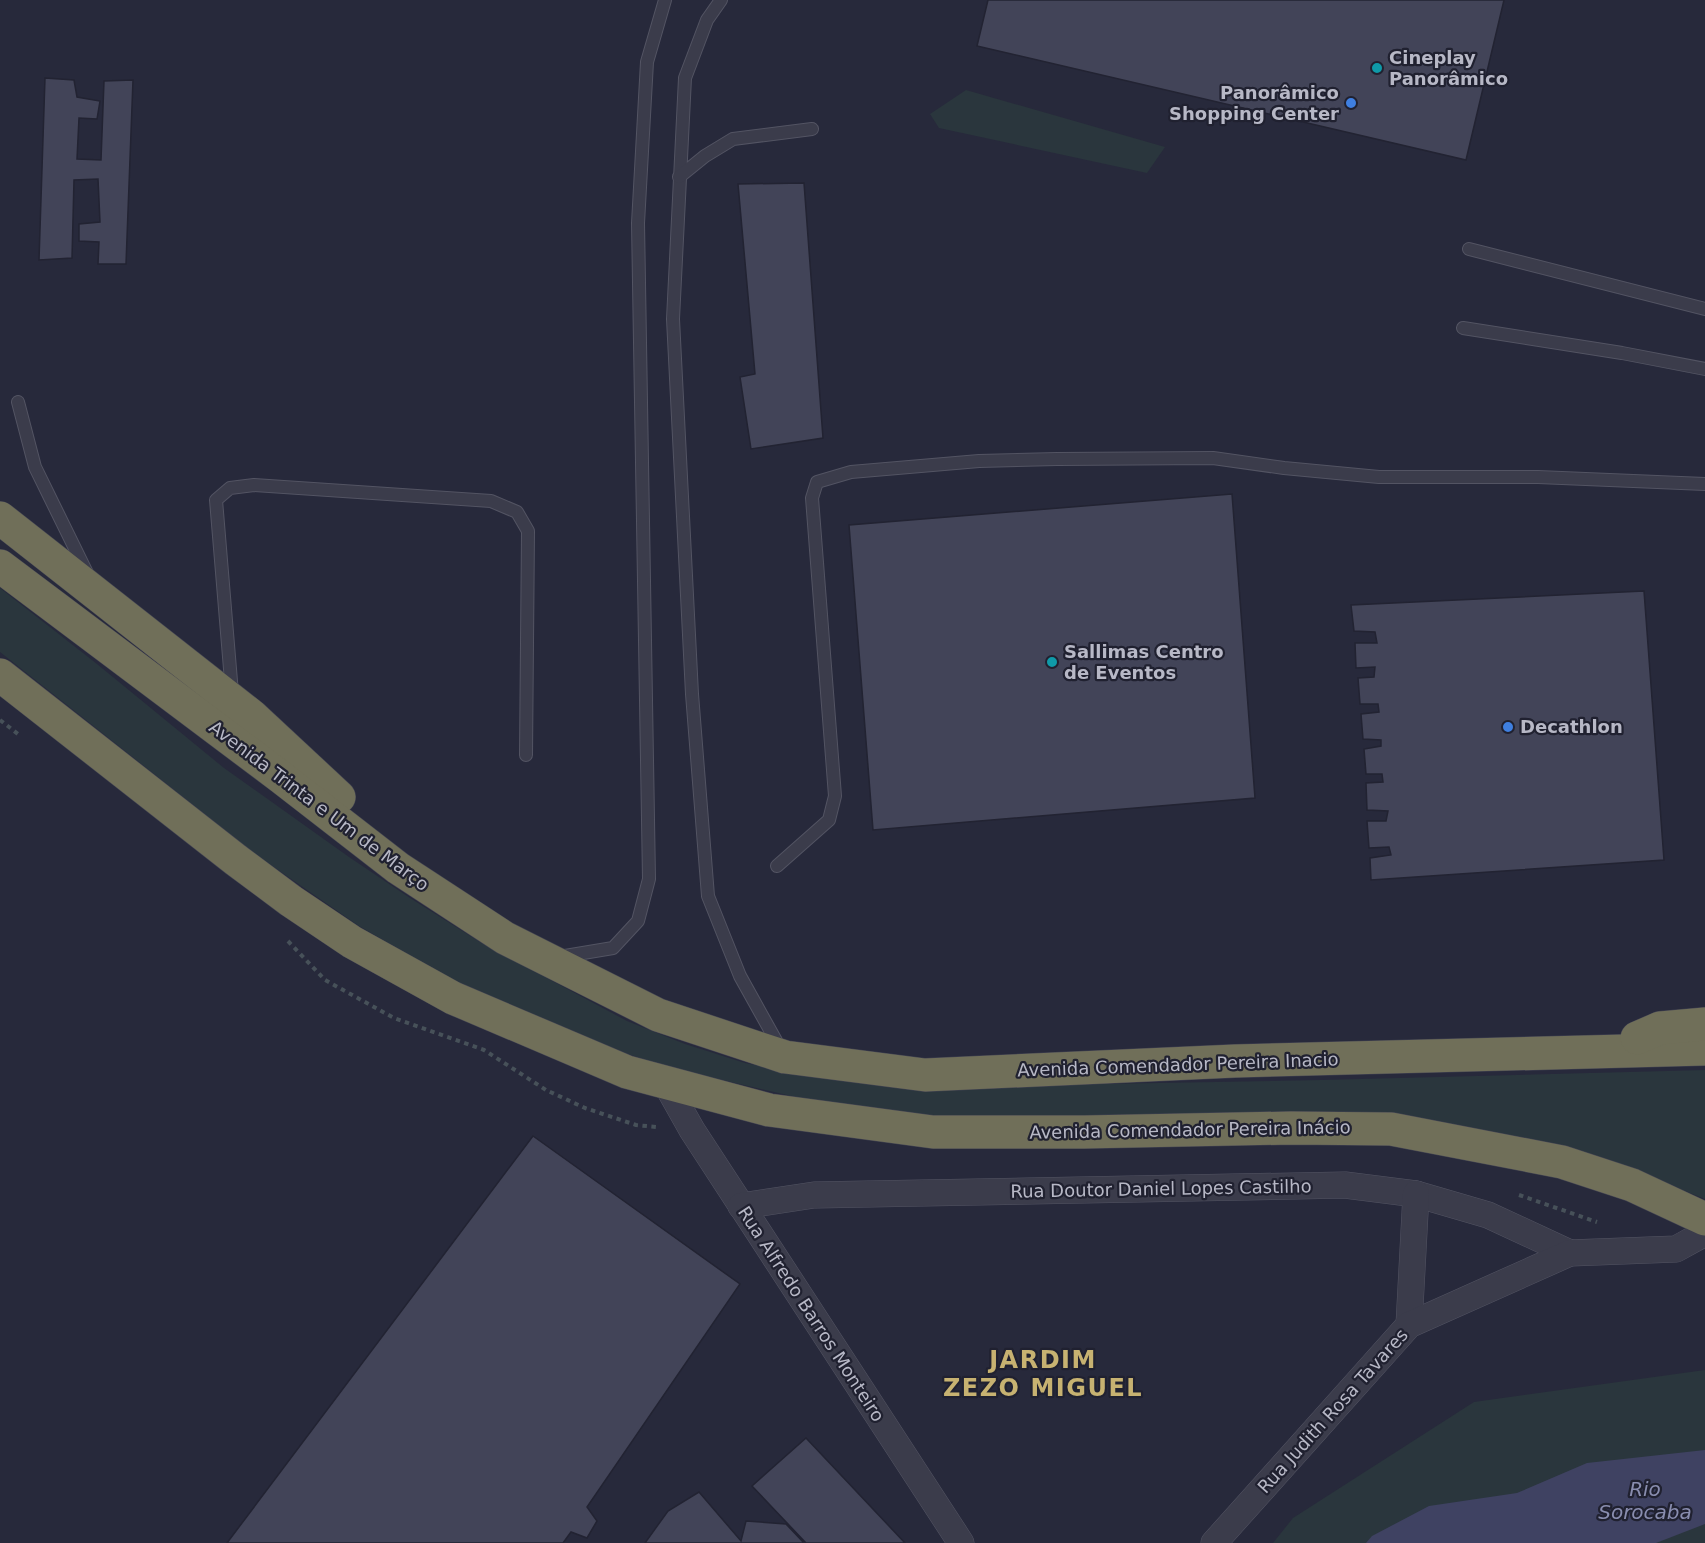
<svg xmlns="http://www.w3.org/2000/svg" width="1705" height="1543" viewBox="0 0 1705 1543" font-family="'DejaVu Sans',sans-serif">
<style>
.green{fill:#2a363d}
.water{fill:#3f4262}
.building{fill:#424458;stroke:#222332;stroke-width:1.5}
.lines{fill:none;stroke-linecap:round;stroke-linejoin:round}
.lane-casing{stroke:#535463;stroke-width:14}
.street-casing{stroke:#535463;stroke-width:27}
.highway-casing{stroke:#434453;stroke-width:34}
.path{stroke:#475159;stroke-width:4;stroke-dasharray:4.5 4.5;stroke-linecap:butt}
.lane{stroke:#3b3c4b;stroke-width:12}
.street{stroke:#3b3c4b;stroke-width:26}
.highway{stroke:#706f59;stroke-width:33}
.culture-dot{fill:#0f9aa8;stroke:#202130;stroke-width:2}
.shop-dot{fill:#3f7fe0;stroke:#202130;stroke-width:2}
.labels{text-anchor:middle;stroke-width:4.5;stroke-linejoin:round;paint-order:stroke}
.poi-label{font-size:18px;font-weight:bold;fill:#b7b8c6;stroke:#202130;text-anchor:start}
.street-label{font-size:18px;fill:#b7b8c6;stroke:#202130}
.water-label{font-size:20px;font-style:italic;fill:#898daf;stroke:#202130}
.district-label{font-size:24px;font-weight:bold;letter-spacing:1.5px;fill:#c7b271;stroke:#202130}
</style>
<rect width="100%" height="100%" fill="#27293b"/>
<g class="green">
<path d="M966,90L1165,147L1147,173L939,128L930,114Z"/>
<path d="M0,588L97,664L224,768L349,857L410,898L480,942L627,1021L685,1044L745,1063L775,1069L932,1087L1322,1080L1705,1070V1199L1612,1162L1543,1142L1409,1116L941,1117L826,1104L662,1066L568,1033L460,985L359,926L255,854L0,652Z"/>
<path d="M1705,1370V1543H1273L1293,1518L1474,1402Z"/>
</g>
<path class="water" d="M1705,1450V1524L1656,1543H1366L1372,1536L1429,1506L1517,1493L1587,1463Z"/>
<g class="building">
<path d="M988,0H1504L1466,160L977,46Z"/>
<path d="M45,78L74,80L77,97L100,101L97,119L79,118L77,159L101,160L104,81L133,80L126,264H98L99,242L79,241V224L100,222L98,179L74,180L72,258L39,260Z"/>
<path d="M804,183L823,438L751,449L740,377L755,374L738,184Z"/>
<path d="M1232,494L1255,798L873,830L849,525Z"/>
<path d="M1644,591L1664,860L1371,880L1370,858L1391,855L1389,847L1369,848L1367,821H1386L1388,811L1367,810L1366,783L1383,782L1382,774H1366L1364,749L1381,746V740L1363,739L1361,714L1379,712L1378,704H1360L1358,678L1374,677L1375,667L1356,668L1355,643H1377L1375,632L1354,631L1351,605Z"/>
<path d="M533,1136L740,1284L587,1507L597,1521L587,1538L571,1532L563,1543H227Z"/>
<path d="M806,1438L905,1543H806L752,1486Z"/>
<path d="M699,1492L741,1541L746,1521L786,1524L804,1543H645L668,1511Z"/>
</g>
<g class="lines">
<g class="lane-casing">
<g id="lane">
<path d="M721,0L707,20L685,78L673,319L692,694L708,896L740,976L780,1048"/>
<path d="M679,177L705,156L733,139L812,129"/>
<path d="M1469,249L1705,309"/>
<path d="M1463,328L1622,353L1705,369"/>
<path d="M18,402L35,467L88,575"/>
<path d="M232,693L216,500L230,488L254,485L491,501L517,512L528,531L526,755"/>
<path d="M777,866L829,820L835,796L812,498L817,482L851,472L979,461L1057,459L1213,458L1284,468L1379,477H1538L1705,484"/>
<path d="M559,957L613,948L638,921L649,879L638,223L647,62L665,0"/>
</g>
</g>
<g class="street-casing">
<g id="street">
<path d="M665,1082L692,1130L961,1543"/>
<path d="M741,1206L814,1195L1345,1185L1416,1194L1488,1215L1570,1253"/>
<path d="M1409,1325L1416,1194"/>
<path d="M1214,1543L1409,1325L1570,1253L1676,1249L1705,1233"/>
</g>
</g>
<g class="highway-casing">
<g id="highway">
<path d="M0,518L252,716L339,797"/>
<path d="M0,566L282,778L398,868L505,938L658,1015L785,1057L925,1075L1235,1061L1705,1049"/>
<path d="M0,675L236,860L291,901L352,942L453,998L627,1072L769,1110L933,1132H1084L1291,1128L1391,1129L1562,1162L1632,1185L1705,1219"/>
<path d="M1637,1038L1660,1028L1705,1024"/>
</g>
</g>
<g class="path">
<path d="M0,720L18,734"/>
<path d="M288,941L325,980L394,1018L484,1050L546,1090L585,1108L636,1125L656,1127"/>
<path d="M1519,1195L1597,1222"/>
</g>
<use href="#lane" class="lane"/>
<use href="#street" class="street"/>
<use href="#highway" class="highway"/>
</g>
<g class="culture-dot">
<circle cx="1377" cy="68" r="6"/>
<circle cx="1052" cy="662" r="6"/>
</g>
<g class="shop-dot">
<circle cx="1351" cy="103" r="6"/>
<circle cx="1508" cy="727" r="6"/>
</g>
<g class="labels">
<g class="poi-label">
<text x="1389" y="64">Cineplay<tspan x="1389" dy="21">Panorâmico</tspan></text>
<text x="1339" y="99" text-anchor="end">Panorâmico<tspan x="1339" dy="21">Shopping Center</tspan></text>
<text x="1064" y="658">Sallimas Centro<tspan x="1064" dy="21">de Eventos</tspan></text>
<text x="1520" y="733">Decathlon</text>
</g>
<g class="street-label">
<text transform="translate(319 806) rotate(37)" y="6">Avenida Trinta e Um de Março</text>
<text transform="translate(1178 1065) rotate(-2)" y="6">Avenida Comendador Pereira Inacio</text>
<text transform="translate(1190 1130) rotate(-1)" y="6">Avenida Comendador Pereira Inácio</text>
<text transform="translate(1161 1189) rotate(-1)" y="6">Rua Doutor Daniel Lopes Castilho</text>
<text transform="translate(811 1314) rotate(57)" y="6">Rua Alfredo Barros Monteiro</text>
<text transform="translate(1333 1411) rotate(-48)" y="6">Rua Judith Rosa Tavares</text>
</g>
<g class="water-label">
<text x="1645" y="1496">Rio<tspan x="1645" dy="23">Sorocaba</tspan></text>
</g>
<g class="district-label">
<text x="1043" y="1368">JARDIM<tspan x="1043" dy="28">ZEZO MIGUEL</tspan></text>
</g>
</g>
</svg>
